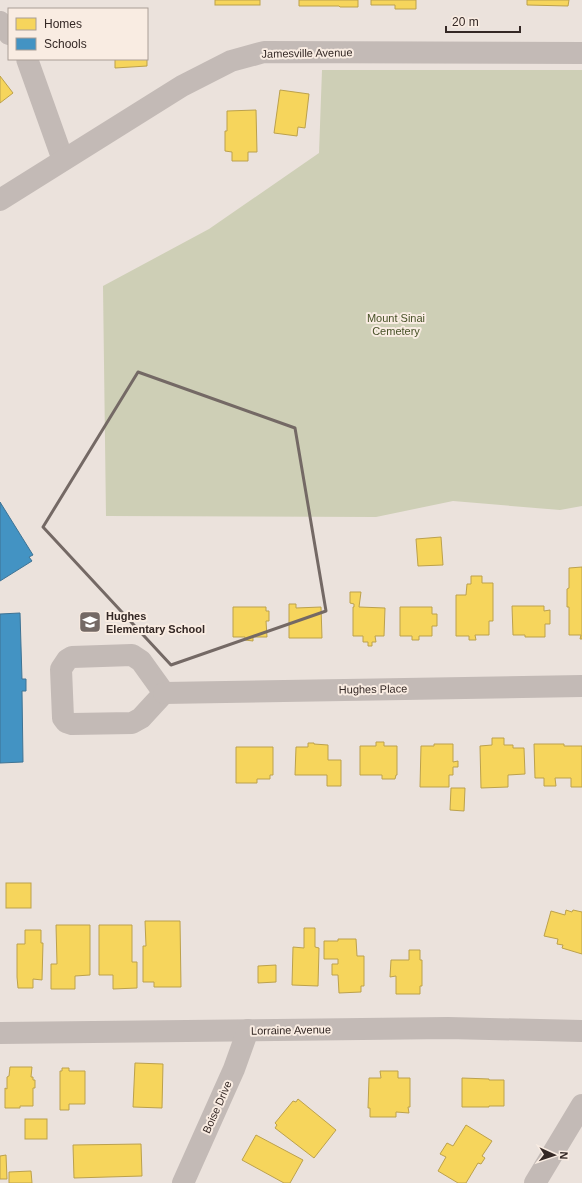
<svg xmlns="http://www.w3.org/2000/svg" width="582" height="1183" viewBox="0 0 582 1183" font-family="Helvetica,sans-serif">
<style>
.green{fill:#cecfb6}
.homes{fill:#f6d55c;stroke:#bca14c}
.schools{fill:#4393c3;stroke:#3e7394}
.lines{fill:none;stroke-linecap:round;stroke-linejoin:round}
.minor{stroke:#c3bab6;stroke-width:22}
.marked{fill:none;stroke:#746965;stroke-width:3;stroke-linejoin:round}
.labels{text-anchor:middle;stroke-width:4;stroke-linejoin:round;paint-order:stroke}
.street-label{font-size:11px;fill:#342825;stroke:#f9ece2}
.park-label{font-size:11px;fill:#485228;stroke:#f9ece2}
.poi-label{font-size:11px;font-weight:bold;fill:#342825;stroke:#f9ece2;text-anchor:start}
</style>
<rect width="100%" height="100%" fill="#ebe2dc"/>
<path class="green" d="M322,70H582V506L560,510L453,501L376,517L106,516L103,286L209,229L319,153Z"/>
<g class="homes">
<rect x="215" y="0" width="45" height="5"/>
<path d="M299,0H358V7H340L339,6H299Z"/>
<path d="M371,0H416V9H395V5H371Z"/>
<path d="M527,0H569L568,6L527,5Z"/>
<path d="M115,59H147V66L115,68Z"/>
<path d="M0,76L13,93L0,103Z"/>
<path d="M280,90L309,94L305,128L298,127L297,136L274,133Z"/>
<path d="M256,110L257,152H248V161H232V152L225,151V131H227V111Z"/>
<path d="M441,537L443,565L418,566L416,539Z"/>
<path d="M582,567V639H580L581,635H569V607H567V589L569,588V568Z"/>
<path d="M471,576H482V583H493V621H489V635H475L476,640H469V636H456V595H466L467,584H471Z"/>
<path d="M350,592H361L359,607L385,608L384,636H375L376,642H372V646H368V642H363V636H353V607H354V604L350,603Z"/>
<path d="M289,604H296V608L321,607L322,638H289Z"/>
<path d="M512,606H544V611L550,610V624H545V637H525V635H513Z"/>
<path d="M233,607H266V611H269V621H266L267,637H253V641L245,640V637H233Z"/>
<path d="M400,607H432V614H437V626H432V636H419V640H412V636H400Z"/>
<path d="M492,738H504V745H513V748H524L525,774L508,775V787L481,788L480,746L492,745Z"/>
<path d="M376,742H384V746H397V775H396L395,779H382V775H360V746H376Z"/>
<path d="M308,743H314V744L328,745V760H341V786H327V775H295L296,747H308Z"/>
<path d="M434,744H453V762L458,761V767H453V775H449V787H420L421,746H434Z"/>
<path d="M534,744H564V746H582V787H571V778H555L556,786H544V778H535Z"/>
<path d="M236,747H273V775H270V779H257V783H236Z"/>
<path d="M451,788H465L464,811L450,810Z"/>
<rect x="6" y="883" width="25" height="25"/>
<path d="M566,910L572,912L573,910L582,912V954L562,948L563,945L557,944L558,939L544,936L551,911L565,915Z"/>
<path d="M145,921H180L181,987H154V982H143V946H146Z"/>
<path d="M56,925H90V975L75,976V989H51V964H57Z"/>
<path d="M99,925H132V962H137V988L113,989V975H99Z"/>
<path d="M304,928H315V947L319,948L318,986L292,985L293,947L304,948Z"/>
<path d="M25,930H41V943H43L42,980L33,979V988H18L17,977V944H25Z"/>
<path d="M338,939H356L357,956H364V986H361V992L339,993L338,975H332V964H338V959H324V941H338Z"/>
<path d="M409,950H420V960H422V986H420V994H396V976L390,977L391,960H409Z"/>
<path d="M276,965V982L258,983V966Z"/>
<path d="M135,1063L163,1064L162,1108L133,1107Z"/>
<path d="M10,1067H32L31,1077H33V1080H35V1088H33V1106H20V1108H5V1088L7,1089V1077L9,1076Z"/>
<path d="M62,1068H69V1071H85V1104H69V1110H60V1071H62Z"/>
<path d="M380,1071H398V1078H410V1107H408L409,1113L396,1112V1117H370V1108H368L369,1078H381Z"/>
<path d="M462,1078L489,1079V1080H504V1106H489V1107H462Z"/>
<path d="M298,1099L336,1130L314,1158L275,1128L277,1125L275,1123L293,1101L296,1102Z"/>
<rect x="25" y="1119" width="22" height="20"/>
<path d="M466,1125L492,1141L482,1156L485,1158L481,1164L478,1163L466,1183H458L438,1171L446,1157L440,1154L447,1143L453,1146Z"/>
<path d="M256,1135L303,1160L290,1183H284L242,1160Z"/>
<path d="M141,1144L142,1176L74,1178L73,1145Z"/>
<path d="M6,1155L7,1179H0V1156Z"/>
<path d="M31,1171L32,1183H9V1172Z"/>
</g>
<g class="schools">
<path d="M0,502L33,555L29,557L32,561L0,581Z"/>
<path d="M20,613L22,679H26V691H22L23,762L0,763V614Z"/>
</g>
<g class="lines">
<g class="minor">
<path d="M0,22L9,34"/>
<path d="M27,59L63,160"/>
<path d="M0,200L182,86L231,61L264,52L582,53"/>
<path d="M132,655L141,661L164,693L141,718L132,723L72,724L66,722L63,718L61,669L67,660L72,657Z"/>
<path d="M164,693L582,686"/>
<path d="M0,1033L448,1028L582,1031"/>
<path d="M183,1183L234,1069L248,1030"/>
<path d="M535,1183L582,1105"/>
</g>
</g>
<path class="marked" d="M138,372L295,428L326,611L171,665L43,527Z"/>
<defs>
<g id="school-square" transform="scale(1.15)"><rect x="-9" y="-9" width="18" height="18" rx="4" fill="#746965" stroke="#f9ece2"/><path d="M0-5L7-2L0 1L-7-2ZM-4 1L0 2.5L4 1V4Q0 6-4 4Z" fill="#fff"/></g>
</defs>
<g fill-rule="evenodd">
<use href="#school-square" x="90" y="622"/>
</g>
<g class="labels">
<g class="street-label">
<text transform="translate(307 53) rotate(-1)" y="4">Jamesville Avenue</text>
<text transform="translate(373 689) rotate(-1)" y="4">Hughes Place</text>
<text transform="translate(291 1030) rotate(-1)" y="4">Lorraine Avenue</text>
<text transform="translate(217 1107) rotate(-66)" y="4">Boise Drive</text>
</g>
<g class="park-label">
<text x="396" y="322">Mount Sinai<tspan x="396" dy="13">Cemetery</tspan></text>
</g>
<g class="poi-label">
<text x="106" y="620">Hughes<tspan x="106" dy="13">Elementary School</tspan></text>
</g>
</g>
<rect x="8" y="8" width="140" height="52" fill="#f9ece2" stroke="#aa9e96"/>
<rect x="16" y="18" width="20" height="12" fill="#f6d55c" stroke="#aa9e96"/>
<text x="44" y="28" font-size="12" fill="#342825">Homes</text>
<rect x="16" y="38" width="20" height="12" fill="#4393c3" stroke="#aa9e96"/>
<text x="44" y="48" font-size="12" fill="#342825">Schools</text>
<g transform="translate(554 1155) rotate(93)" stroke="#f9ece2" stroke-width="3" paint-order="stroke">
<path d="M0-3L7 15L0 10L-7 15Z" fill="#342825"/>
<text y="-6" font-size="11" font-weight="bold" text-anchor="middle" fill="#342825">N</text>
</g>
<path d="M446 26v6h74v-6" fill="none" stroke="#342825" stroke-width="2"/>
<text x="452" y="26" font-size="12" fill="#342825" stroke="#f9ece2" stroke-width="3" paint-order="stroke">20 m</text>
</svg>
